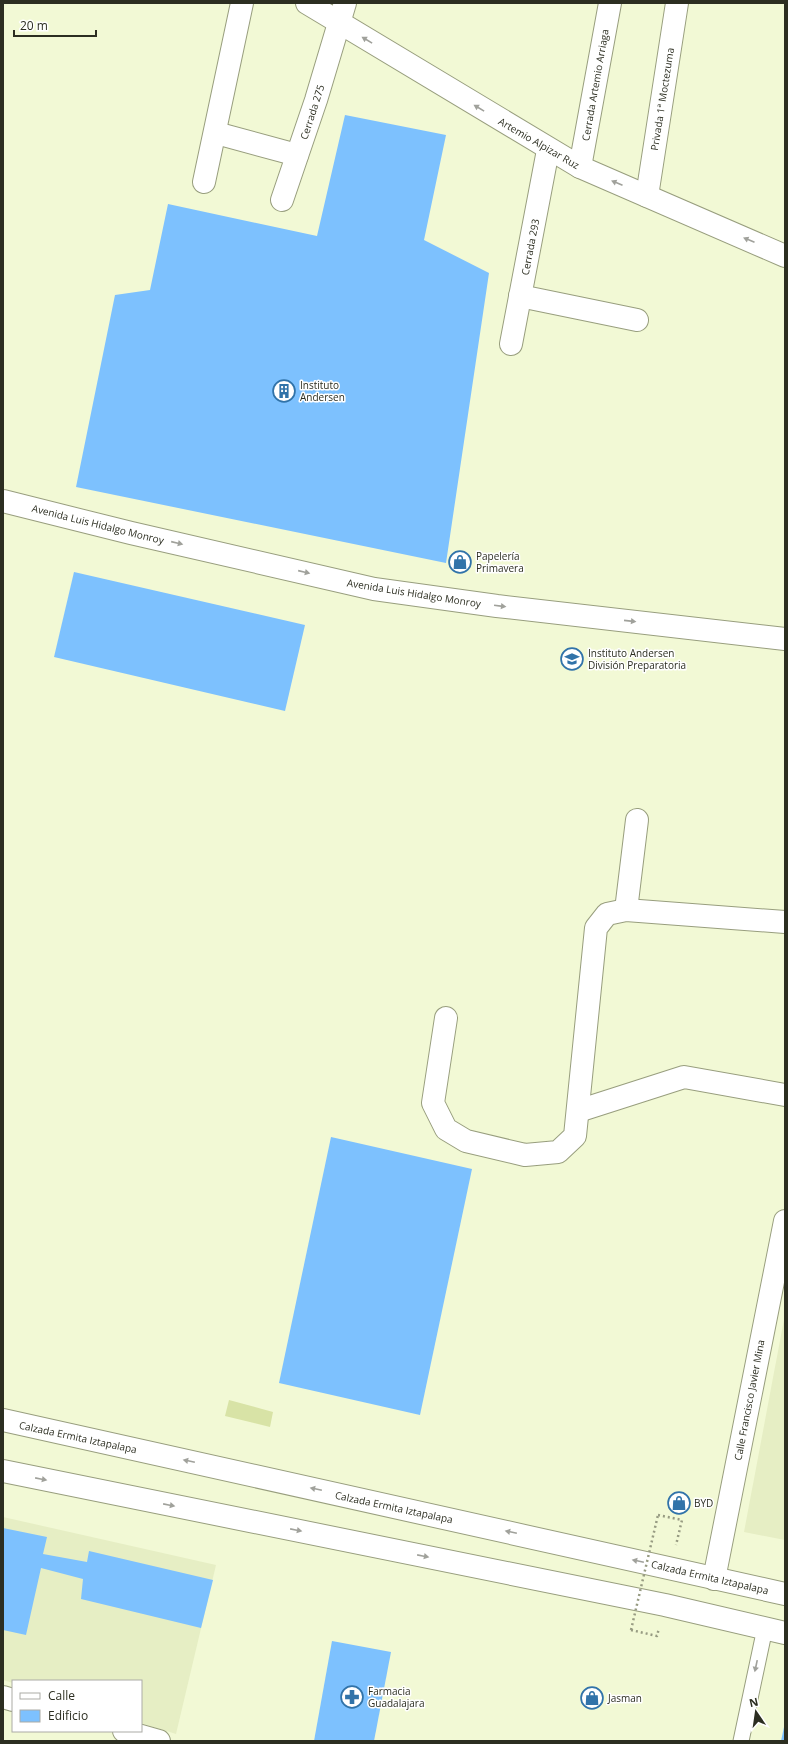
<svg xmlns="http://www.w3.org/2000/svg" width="788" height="1744" viewBox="0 0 788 1744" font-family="'Open Sans',sans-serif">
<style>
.built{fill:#e6eec4}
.green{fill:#d8e3a6}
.building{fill:#7dc1fe}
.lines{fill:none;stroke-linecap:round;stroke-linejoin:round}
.service-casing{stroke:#989e7e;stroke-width:17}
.minor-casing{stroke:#989e7e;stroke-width:24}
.tertiary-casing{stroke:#989e7e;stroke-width:24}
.secondary-casing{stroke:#989e7e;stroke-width:24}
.primary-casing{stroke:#989e7e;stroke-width:24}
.path{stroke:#979b82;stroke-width:2.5;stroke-dasharray:2 3;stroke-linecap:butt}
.service{stroke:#fff;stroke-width:15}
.minor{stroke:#fff;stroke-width:22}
.tertiary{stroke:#fff;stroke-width:22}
.secondary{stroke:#fff;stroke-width:22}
.primary{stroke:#fff;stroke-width:22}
.path-bridge{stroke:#979b82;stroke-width:2.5;stroke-dasharray:2 3;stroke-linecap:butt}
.oneway{fill:#a0a19b}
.labels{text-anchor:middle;stroke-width:3;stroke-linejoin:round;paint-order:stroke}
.street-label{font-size:10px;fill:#2c2e21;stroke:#fff}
.poi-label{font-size:10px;fill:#2c2e21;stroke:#fff;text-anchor:start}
</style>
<rect width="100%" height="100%" fill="#f2f9d5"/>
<g class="built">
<path d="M785,1314V1540L744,1532Z"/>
<path d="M3,1517L216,1565L176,1734L141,1723V1681H13V1683L3,1680Z"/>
</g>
<path class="green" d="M229,1400L273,1412L270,1427L225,1416Z"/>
<g class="building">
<path d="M345,115L446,135L424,240L489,273L446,563L76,487L115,295L150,290L168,204L317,236Z"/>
<path d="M74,572L305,625L285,711L54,657Z"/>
<path d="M331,1137L472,1169L420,1415L279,1383Z"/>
<path d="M3,1528L47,1537L43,1554L87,1562L89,1551L213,1580L201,1628L81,1599L83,1579L41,1568L26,1635L3,1630Z"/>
<path d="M332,1641L391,1652L374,1741H314Z"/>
<path d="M784,1727L785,1741H781Z"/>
</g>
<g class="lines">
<g class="service-casing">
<path id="service" d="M741,1741L765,1628"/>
</g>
<g class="minor-casing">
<g id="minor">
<path d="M216,133L297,155"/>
<path d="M580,167L610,3"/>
<path d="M204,182L242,3"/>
<path d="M647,196L677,3"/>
<path d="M282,200L316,100L345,3"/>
<path d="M520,296L637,320"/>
<path d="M511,344L548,150"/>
<path d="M626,910L637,820"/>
<path d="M446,1018L433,1103L446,1129L466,1141L525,1155L558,1152L575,1136L596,928L607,914L626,910L785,922"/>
<path d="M578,1111L684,1077L785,1095"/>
<path d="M714,1579L785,1221"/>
</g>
</g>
<g class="tertiary-casing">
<g id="tertiary">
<path d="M307,3L580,167L785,256"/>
<path d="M3,501L131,533L374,589L497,606L785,639"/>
</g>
</g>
<g class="secondary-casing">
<g id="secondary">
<path d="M3,1697L13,1700"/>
<path d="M124,1731L159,1741"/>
</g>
</g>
<g class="primary-casing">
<g id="primary">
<path d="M3,1420L785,1594"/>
<path d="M3,1471L665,1605L785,1633"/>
</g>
</g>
<g class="path">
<path d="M658,1515L682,1520L676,1545"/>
<path d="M631,1630L657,1636L659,1628"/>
</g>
<use href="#service" class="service"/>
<use href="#minor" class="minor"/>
<use href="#tertiary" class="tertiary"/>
<use href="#secondary" class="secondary"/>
<use href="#primary" class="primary"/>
<path class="path-bridge" d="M631,1630L658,1515"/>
</g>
<defs><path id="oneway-solid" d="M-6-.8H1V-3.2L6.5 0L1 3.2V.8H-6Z"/></defs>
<g class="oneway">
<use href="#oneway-solid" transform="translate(367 40) rotate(-149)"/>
<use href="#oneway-solid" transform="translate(479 108) rotate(-149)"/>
<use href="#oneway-solid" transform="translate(617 183) rotate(-157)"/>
<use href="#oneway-solid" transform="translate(749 240) rotate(-157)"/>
<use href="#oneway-solid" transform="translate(177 543) rotate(13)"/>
<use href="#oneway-solid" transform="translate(304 572) rotate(13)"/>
<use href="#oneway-solid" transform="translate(500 606) rotate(7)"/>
<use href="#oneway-solid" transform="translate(630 621) rotate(6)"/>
<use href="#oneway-solid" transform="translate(189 1461) rotate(-168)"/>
<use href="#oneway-solid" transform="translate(41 1479) rotate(11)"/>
<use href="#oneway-solid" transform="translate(316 1489) rotate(-168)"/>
<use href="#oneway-solid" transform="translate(169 1505) rotate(11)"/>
<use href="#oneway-solid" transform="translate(296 1530) rotate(11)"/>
<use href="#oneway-solid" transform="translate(511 1532) rotate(-168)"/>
<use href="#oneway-solid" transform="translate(423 1556) rotate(11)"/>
<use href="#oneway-solid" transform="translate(638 1561) rotate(-168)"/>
<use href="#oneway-solid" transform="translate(756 1666) rotate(102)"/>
</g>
<defs>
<g id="building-ring" transform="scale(1.15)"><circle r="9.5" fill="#fff" stroke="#3173a9" stroke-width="1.5"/><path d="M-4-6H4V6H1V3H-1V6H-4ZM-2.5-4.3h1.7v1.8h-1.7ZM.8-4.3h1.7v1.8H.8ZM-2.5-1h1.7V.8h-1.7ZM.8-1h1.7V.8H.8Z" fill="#3173a9"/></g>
<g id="shop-ring" transform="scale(1.15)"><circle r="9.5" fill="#fff" stroke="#3173a9" stroke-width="1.5"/><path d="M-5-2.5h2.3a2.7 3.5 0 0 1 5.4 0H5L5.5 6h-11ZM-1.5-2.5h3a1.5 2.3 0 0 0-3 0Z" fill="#3173a9"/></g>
<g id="school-ring" transform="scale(1.15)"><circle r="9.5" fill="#fff" stroke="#3173a9" stroke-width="1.5"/><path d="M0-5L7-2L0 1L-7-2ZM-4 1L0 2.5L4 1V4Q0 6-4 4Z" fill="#3173a9"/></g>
<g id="pharmacy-ring" transform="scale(1.15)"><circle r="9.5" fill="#fff" stroke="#3173a9" stroke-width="1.5"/><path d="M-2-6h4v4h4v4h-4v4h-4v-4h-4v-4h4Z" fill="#3173a9"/></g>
</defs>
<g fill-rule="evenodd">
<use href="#building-ring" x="284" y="391"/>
<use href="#shop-ring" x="460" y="562"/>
<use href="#school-ring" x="572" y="659"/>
<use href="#shop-ring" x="679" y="1503"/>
<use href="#pharmacy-ring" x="352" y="1697"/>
<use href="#shop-ring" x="592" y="1698"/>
</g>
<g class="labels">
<g class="street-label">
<text transform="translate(595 85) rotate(-80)" y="4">Cerrada Artemio Arriaga</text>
<text transform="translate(662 99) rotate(-81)" y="4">Privada 1ª Moctezuma</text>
<text transform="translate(312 112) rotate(-72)" y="4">Cerrada 275</text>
<text transform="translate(539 143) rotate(30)" y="4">Artemio Alpizar Ruz</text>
<text transform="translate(530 247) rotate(-79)" y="4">Cerrada 293</text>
<text transform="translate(98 524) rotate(14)" y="4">Avenida Luis Hidalgo Monroy</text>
<text transform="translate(414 593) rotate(9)" y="4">Avenida Luis Hidalgo Monroy</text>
<text transform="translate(749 1400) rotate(-79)" y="4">Calle Francisco Javier Mina</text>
<text transform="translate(78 1437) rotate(12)" y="4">Calzada Ermita Iztapalapa</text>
<text transform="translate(394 1507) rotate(12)" y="4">Calzada Ermita Iztapalapa</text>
<text transform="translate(710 1577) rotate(13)" y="4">Calzada Ermita Iztapalapa</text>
</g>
<g class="poi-label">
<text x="300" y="389">Instituto<tspan x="300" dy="12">Andersen</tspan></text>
<text x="476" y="560">Papelería<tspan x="476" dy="12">Primavera</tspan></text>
<text x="588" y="657">Instituto Andersen<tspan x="588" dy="12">División Preparatoria</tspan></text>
<text x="694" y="1507">BYD</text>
<text x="368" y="1695">Farmacia<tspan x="368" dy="12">Guadalajara</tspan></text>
<text x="608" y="1702">Jasman</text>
</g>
</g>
<rect width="788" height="1744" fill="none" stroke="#2c2e21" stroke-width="8"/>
<rect x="12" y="1680" width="130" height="52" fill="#ffffff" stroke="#ababa6"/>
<rect x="20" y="1693" width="20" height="6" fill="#ffffff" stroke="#ababa6"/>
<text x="48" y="1700" font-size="12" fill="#2c2e21">Calle</text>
<rect x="20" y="1710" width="20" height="12" fill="#7dc1fe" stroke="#ababa6"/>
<text x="48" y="1720" font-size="12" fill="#2c2e21">Edificio</text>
<g transform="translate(756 1712) rotate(347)" stroke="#ffffff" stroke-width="3" paint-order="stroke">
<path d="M0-3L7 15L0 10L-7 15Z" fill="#2c2e21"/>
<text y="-6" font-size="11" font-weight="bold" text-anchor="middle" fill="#2c2e21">N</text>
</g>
<path d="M14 30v6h82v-6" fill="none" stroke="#2c2e21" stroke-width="2"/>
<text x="20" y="30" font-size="12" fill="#2c2e21" stroke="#ffffff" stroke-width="3" paint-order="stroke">20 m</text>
</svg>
